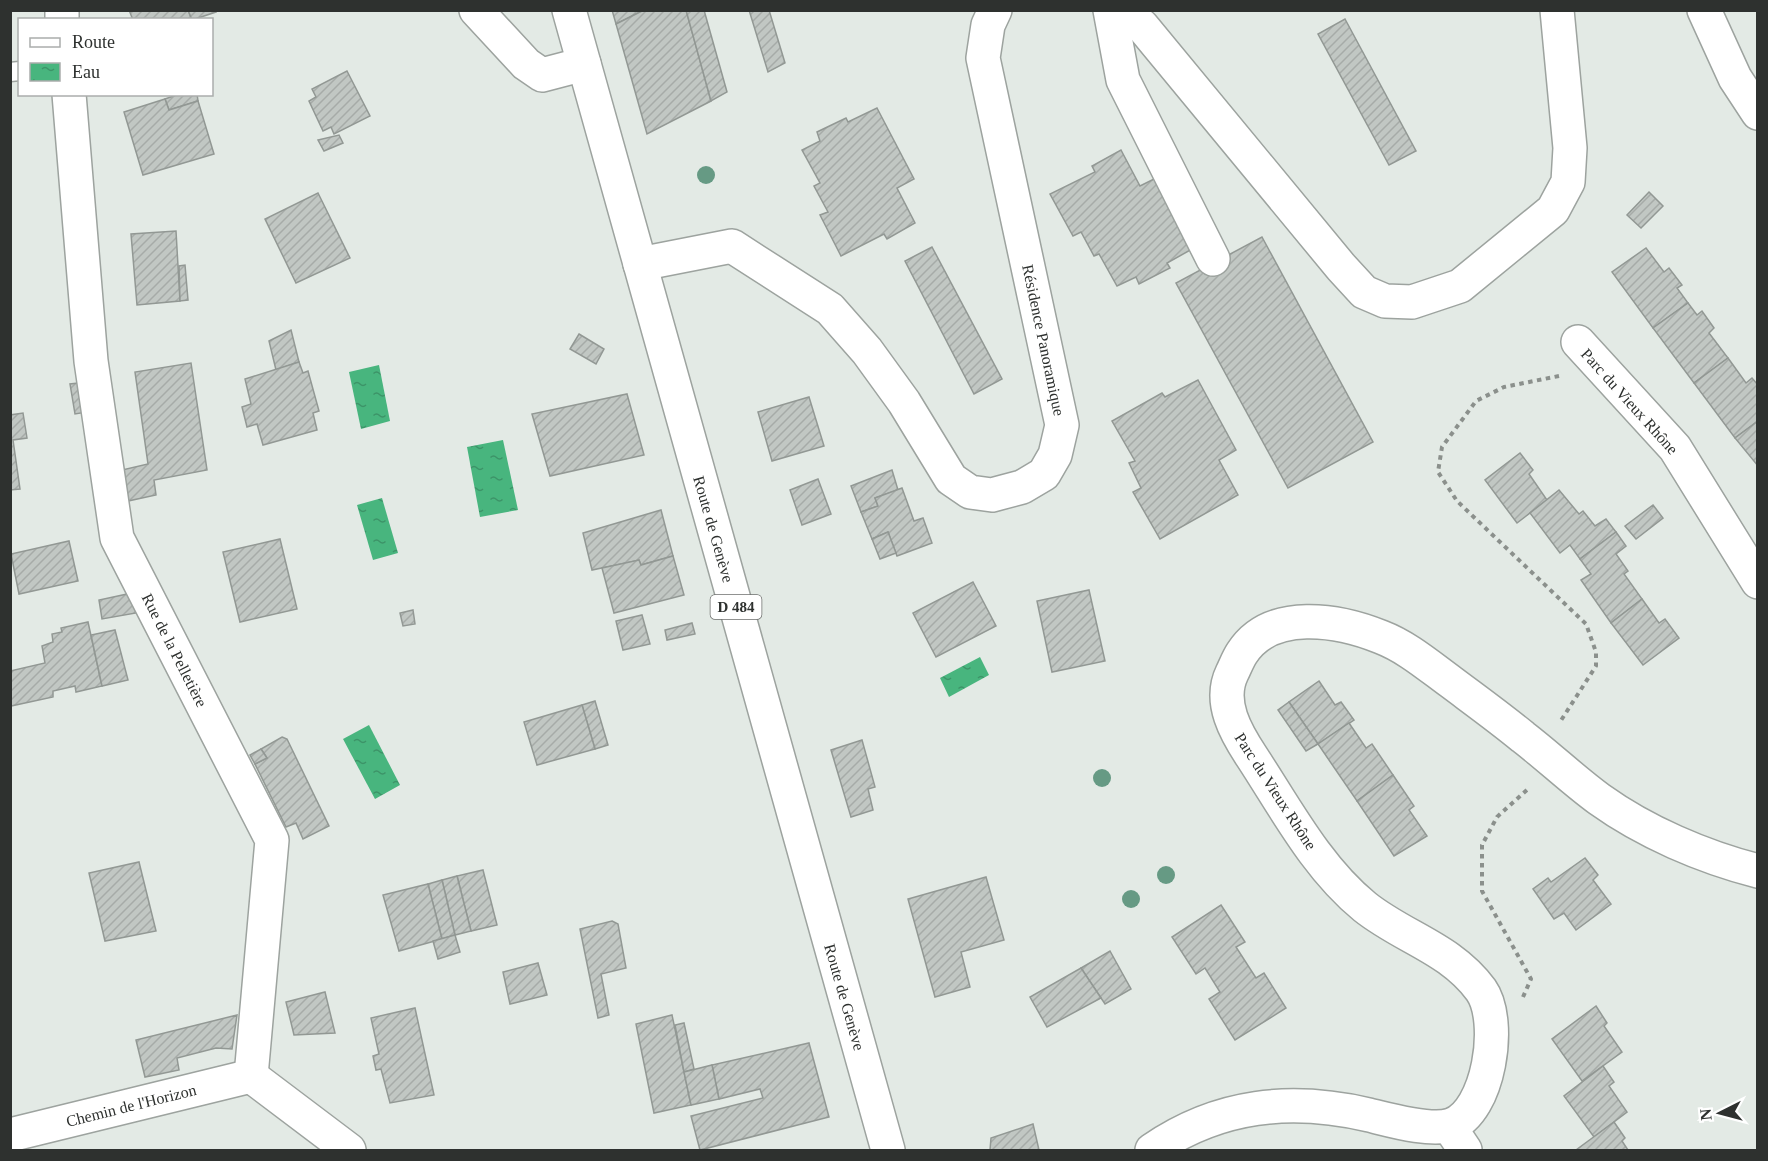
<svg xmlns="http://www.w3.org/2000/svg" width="1768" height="1161" viewBox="0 0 1768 1161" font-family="Georgia,serif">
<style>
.water{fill:url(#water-ripples)}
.building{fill:url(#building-hatch);stroke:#929894;stroke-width:1.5}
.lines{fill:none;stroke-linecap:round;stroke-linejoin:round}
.service-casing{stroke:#9da39f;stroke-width:21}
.minor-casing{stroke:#9da39f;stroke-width:36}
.tertiary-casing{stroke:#9da39f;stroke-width:36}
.primary-casing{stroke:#9da39f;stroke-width:36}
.path{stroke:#8b908c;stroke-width:4;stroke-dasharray:4.5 4.5;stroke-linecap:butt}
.service{stroke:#fff;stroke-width:18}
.minor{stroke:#fff;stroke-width:33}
.tertiary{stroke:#fff;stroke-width:33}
.primary{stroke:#fff;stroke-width:33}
.tree{fill:#669a84}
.labels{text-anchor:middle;stroke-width:5;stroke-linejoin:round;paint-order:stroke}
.shield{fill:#fff;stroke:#6d6f6d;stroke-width:1.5}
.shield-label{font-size:15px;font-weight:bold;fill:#2e312f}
.street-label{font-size:16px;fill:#2e312f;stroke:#fff}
</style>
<defs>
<pattern id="water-ripples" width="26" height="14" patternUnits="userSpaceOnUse" patternTransform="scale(1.5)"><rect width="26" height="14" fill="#48b57e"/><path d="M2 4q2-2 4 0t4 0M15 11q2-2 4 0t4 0" fill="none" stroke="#3c9468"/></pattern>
<pattern id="building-hatch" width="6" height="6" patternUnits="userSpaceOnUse" patternTransform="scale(1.5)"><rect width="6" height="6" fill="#c1c7c3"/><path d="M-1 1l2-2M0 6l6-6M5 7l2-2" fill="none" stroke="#a6aba8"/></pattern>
</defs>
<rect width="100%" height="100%" fill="#e3eae5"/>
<g class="water">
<path d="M379,365L390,421L361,429L349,372Z"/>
<path d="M503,440L518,510L480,517L467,447Z"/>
<path d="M382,498L398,553L373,560L357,505Z"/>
<path d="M980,657L989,675L949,697L940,678Z"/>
<path d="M369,725L400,785L375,799L343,739Z"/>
</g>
<g class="building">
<path d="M129,10H188L192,20H133Z"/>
<path d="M188,10H215L216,12L192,20Z"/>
<path d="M612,10H644L616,24Z"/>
<path d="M644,10H686L711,101L647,134L616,24Z"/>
<path d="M686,10H704L727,92L711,101Z"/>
<path d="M749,10H769L785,63L768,72Z"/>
<path d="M1345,19L1416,151L1389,165L1318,34Z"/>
<path d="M347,71L370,116L334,134L331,127L323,131L309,101L316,97L312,89Z"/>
<path d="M179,94H197L198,101L169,110L165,99Z"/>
<path d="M165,99L169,110L198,101L214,154L143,175L124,112Z"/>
<path d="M877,108L914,179L897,188L915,223L887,239L884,234L841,256L820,215L828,212L814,186L820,183L802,150L820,141L817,132L846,118L848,122Z"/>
<path d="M339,135L343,143L324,151L318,140Z"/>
<path d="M1121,150L1140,186L1156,178L1194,248L1167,263L1170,268L1139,284L1136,277L1117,286L1099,254L1094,256L1081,232L1073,236L1050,194L1095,172L1092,166Z"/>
<path d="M1649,192L1663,206L1641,228L1627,215Z"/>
<path d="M318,193L350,258L296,283L265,219Z"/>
<path d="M176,231L180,301L137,305L131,234Z"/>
<path d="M1262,237L1373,442L1288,488L1176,283Z"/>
<path d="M932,247L1002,379L974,394L905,261Z"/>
<path d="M1646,248L1664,272L1669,268L1682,285L1677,288L1688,303L1653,328L1612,272Z"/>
<path d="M185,265L188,300L180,301L179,266Z"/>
<path d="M1688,303L1697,315L1702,311L1714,328L1709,333L1728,358L1694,383L1653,328Z"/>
<path d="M291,330L299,362L276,370L269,341Z"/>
<path d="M579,334L604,349L596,364L570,349Z"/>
<path d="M1728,358L1746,383L1752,378L1758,385V421L1735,438L1694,383Z"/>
<path d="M299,362L303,373L308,371L319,411L313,413L317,430L263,445L257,424L247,427L242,407L251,404L245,379Z"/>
<path d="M191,363L207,470L154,480L156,495L128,501L122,470L148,464L135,372Z"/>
<path d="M1198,380L1236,450L1219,460L1238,495L1160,539L1133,492L1141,488L1129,463L1135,461L1112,421L1162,393L1165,397Z"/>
<path d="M87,382L93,411L75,414L70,384Z"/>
<path d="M627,394L644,455L550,476L532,414Z"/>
<path d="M809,397L824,446L772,461L758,412Z"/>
<path d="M23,413L27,438L13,440L20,489L10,490V415Z"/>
<path d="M1758,421V466L1735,438Z"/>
<path d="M1520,453L1533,470L1529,474L1547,500L1517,523L1485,480Z"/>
<path d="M892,470L898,490L875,498L878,506L861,512L851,486Z"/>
<path d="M818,479L831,514L802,525L790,490Z"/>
<path d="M902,488L914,521L923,518L932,543L897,556L888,532L872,539L861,512L878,506L875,498Z"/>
<path d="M1559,490L1579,514L1583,511L1595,526L1606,519L1616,532L1580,559L1570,545L1560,553L1530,513Z"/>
<path d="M1653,505L1663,518L1636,539L1625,526Z"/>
<path d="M661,510L673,556L641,565L639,560L592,570L583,533Z"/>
<path d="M888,532L896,553L880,559L872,539Z"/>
<path d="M1616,532L1626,546L1616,554L1628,571L1624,574L1642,599L1611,623L1581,580L1591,574L1580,559Z"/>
<path d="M280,539L297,609L240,622L223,552Z"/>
<path d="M69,541L78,581L19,594L11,554Z"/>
<path d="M673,556L684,595L614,613L602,568L639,560L641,565Z"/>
<path d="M973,582L996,626L936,657L913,613Z"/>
<path d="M1089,590L1105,661L1052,672L1037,601Z"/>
<path d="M132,593L136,613L102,619L99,600Z"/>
<path d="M1642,599L1659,623L1665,619L1679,638L1643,665L1611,623Z"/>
<path d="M413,610L415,624L403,626L400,613Z"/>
<path d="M642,615L650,644L623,650L616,621Z"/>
<path d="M88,622L102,686L76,692L75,686L53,691V697L11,706L10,671L45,663L42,646L53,642L52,634L62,632L61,628Z"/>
<path d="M692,623L695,634L667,640L665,630Z"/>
<path d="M115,630L128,680L102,686L91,635Z"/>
<path d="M1319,681L1335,705L1341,702L1354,720L1318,744L1289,702Z"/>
<path d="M595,701L608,745L595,749L582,705Z"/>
<path d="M1289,702L1318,744L1306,751L1278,710Z"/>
<path d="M582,705L595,749L537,765L524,722Z"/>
<path d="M1349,723L1366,748L1372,744L1393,775L1357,801L1318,744Z"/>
<path d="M282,737L287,739L329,826L303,839L296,823L286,827L255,764L267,758L261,749Z"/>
<path d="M862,740L875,787L868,789L873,810L851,817L831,750Z"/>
<path d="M261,749L267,758L255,764L250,755Z"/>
<path d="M1393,775L1414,806L1409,810L1427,836L1394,856L1357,801Z"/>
<path d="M1585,858L1598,875L1593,880L1611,904L1576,930L1564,913L1554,919L1533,889L1548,878L1551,882Z"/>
<path d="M139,862L156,931L105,941L89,873Z"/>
<path d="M483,870L497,925L471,931L457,876Z"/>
<path d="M457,876L471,931L455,935L442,880Z"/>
<path d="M986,877L1004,940L961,952L970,987L935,997L908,899Z"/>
<path d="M442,880L455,935L442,939L428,884Z"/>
<path d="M428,884L442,939L399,951L383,895Z"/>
<path d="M1221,905L1245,942L1236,947L1256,978L1264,973L1286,1008L1235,1040L1209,999L1220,992L1205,968L1196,974L1172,937Z"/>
<path d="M612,921L618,924L626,968L601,974L609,1015L598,1018L580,929Z"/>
<path d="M455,935L460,952L438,959L433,941Z"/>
<path d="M1110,951L1131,989L1105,1004L1081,968Z"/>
<path d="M538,963L547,995L510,1004L503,972Z"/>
<path d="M1081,968L1101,998L1047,1027L1030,997Z"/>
<path d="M325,992L335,1033L294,1035L286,1002Z"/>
<path d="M1596,1006L1607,1023L1604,1026L1622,1052L1582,1081L1552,1039Z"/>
<path d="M415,1008L434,1095L390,1103L381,1069L376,1070L373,1056L379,1054L371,1018Z"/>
<path d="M237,1015L232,1049L216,1048L177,1058L179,1070L145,1077L136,1040Z"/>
<path d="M672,1015L691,1105L654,1113L636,1024Z"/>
<path d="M684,1023L694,1069L684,1072L675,1025Z"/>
<path d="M809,1043L829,1117L700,1150L691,1116L763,1098L760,1089L719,1099L712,1065Z"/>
<path d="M712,1065L719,1099L691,1105L684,1072Z"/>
<path d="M1603,1066L1614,1082L1609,1086L1627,1112L1594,1137L1564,1096Z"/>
<path d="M1614,1122L1625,1138L1622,1141L1628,1150H1576Z"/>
<path d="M1033,1124L1039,1150H990L991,1138Z"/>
</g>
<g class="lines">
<g class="service-casing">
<path id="service" d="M10,72L20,71"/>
</g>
<g class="minor-casing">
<g id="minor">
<path d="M62,10V20"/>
<path d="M1110,10L1123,80L1213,259"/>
<path d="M1122,10L1142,26L1341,267L1364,292L1385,301L1412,302L1460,286L1553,210L1568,182L1570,148L1557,10"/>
<path d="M1704,10L1735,78L1758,113"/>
<path d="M69,94L91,361L117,538L272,840L251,1076"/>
<path d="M640,264L732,246L830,309L867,351L904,402L951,479L970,492L992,495L1022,487L1044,474L1055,455L1062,425L983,58L988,25L995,10"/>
<path d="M1578,342L1675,448L1758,582"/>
<path d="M251,1076L349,1150"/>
<path d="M1449,1126L1465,1150"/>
<path d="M10,1135L251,1076"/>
<path d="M1152,1150C1219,1104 1291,1097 1369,1115C1390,1120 1431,1132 1451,1125C1489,1112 1503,1021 1481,990C1450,948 1404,938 1365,907C1317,868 1286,809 1252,757C1236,733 1218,702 1232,673C1235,667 1238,659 1242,653C1271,608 1339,620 1381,637C1407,647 1429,666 1451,682C1475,700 1500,718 1523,737C1549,757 1573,780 1599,799C1645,832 1703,857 1758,871"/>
</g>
</g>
<g class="tertiary-casing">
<path id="tertiary" d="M476,10L526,64L542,75L584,64"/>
</g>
<g class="primary-casing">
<path id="primary" d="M569,10L888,1150"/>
</g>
<g class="path">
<path d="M1559,376L1504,387L1476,401L1442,447L1438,472L1457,501L1586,624L1596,652V666L1560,722"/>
<path d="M1523,997L1531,979L1482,891V845L1497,817L1529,788"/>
</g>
<use href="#service" class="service"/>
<use href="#minor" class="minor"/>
<use href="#tertiary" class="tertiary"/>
<use href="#primary" class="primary"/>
</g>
<g class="tree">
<circle cx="706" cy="175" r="9"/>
<circle cx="1102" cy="778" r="9"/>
<circle cx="1166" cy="875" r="9"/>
<circle cx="1131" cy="899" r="9"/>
</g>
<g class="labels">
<rect class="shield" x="710.5" y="595" width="51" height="24" rx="4.5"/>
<g class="shield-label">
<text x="736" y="612">D 484</text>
</g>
<g class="street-label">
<text transform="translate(1044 340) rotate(78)" y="6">Résidence Panoramique</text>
<text transform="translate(1630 401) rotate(48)" y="6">Parc du Vieux Rhône</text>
<text transform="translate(714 529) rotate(74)" y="6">Route de Genève</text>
<text transform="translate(175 650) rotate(63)" y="6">Rue de la Pelletière</text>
<text transform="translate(1276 791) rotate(57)" y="6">Parc du Vieux Rhône</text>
<text transform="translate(845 997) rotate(74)" y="6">Route de Genève</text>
<text transform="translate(131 1105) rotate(-14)" y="6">Chemin de l'Horizon</text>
</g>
</g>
<rect width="1768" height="1161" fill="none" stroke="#2e312f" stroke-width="24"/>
<rect x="18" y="18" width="195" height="78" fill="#ffffff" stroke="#abadac" stroke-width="1.5"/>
<rect x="30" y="38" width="30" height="9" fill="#ffffff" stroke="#abadac" stroke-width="1.5"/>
<text x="72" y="48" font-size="18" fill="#2e312f">Route</text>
<rect x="30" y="63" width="30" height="18" fill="url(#water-ripples)" stroke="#abadac" stroke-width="1.5"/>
<text x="72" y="78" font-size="18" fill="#2e312f">Eau</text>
<g transform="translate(1720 1113) rotate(264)" stroke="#ffffff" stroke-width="4.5" paint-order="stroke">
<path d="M0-4.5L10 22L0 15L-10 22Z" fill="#2e312f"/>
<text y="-9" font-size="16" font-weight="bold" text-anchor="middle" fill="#2e312f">N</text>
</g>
</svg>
